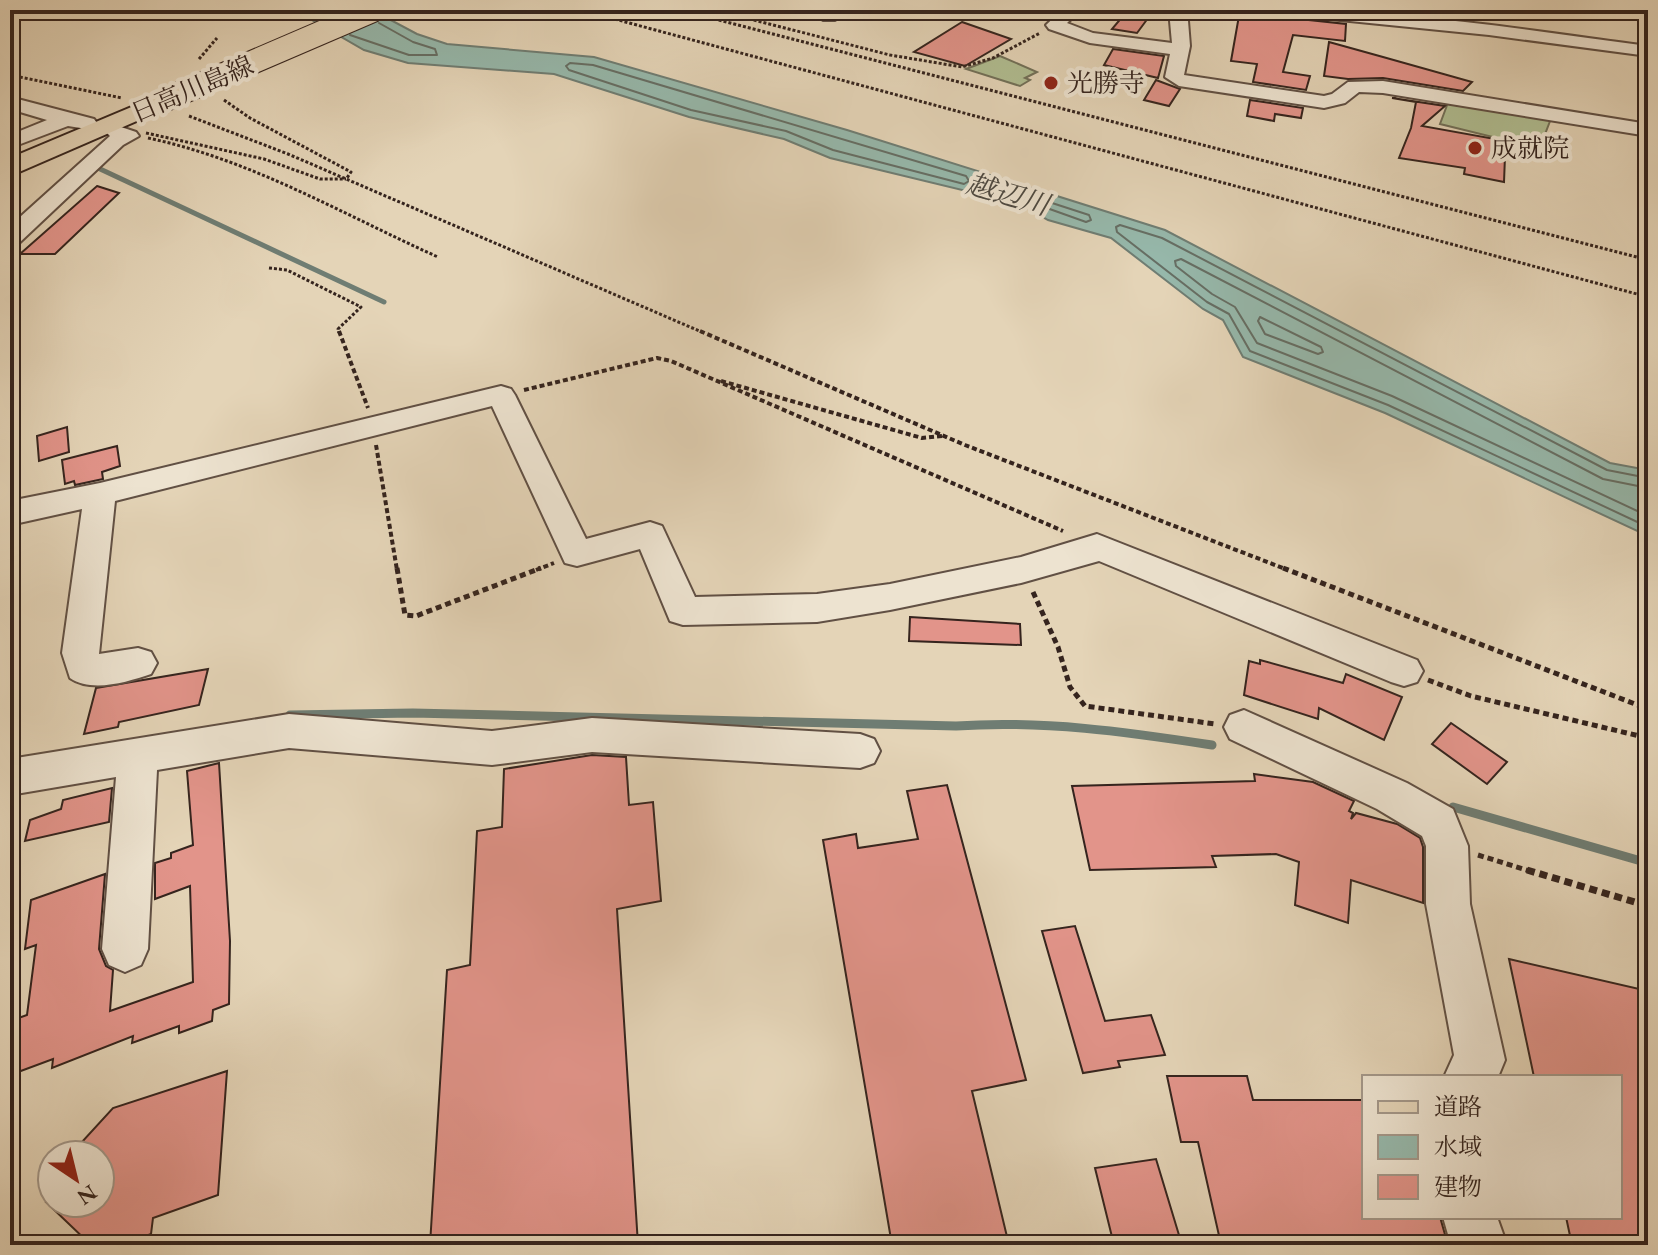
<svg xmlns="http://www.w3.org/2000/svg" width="1658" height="1255" viewBox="0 0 1658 1255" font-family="'EB Garamond','Noto Serif JP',serif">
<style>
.green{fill:#b0bd91;stroke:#727058;stroke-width:2}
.water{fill:#96b8ab;stroke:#6f7d73;stroke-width:2}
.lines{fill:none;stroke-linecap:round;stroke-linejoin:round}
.shore{stroke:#666e64;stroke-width:2}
.stream-far2{stroke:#6f7d73;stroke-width:4}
.stream-far1{stroke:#6f7d73;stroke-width:5}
.stream{stroke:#6f7d73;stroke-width:9}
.building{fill:#e2948a;stroke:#35241e;stroke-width:2}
.minor-casing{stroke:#615044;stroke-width:4}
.major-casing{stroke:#35241e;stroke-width:4}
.path-far3{stroke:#35241e;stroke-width:3;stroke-dasharray:3 2;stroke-linecap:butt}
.path-far2{stroke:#35241e;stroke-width:4;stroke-dasharray:5 3;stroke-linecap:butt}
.path-far1{stroke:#35241e;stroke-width:5;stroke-dasharray:6 4;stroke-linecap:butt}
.path{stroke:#35241e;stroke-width:7;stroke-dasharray:8 5;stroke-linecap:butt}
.minor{fill:#ede3d0;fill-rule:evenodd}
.major{fill:#e4d4b7;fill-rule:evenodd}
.major-bridge-casing{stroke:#35241e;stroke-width:25;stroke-linecap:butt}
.major-bridge{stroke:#e4d4b7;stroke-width:23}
.poi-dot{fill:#8f2418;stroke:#ede3d0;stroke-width:3}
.labels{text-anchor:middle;stroke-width:8;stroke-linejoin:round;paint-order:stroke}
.far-poi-label{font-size:26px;fill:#35241e;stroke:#ede3d0;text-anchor:start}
.far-street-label{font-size:26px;fill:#35241e;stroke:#ede3d0}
.far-water-label{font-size:28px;font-style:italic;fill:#4d4941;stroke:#ede3d0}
</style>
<rect width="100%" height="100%" fill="#e4d4b7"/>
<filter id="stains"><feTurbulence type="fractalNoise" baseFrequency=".0025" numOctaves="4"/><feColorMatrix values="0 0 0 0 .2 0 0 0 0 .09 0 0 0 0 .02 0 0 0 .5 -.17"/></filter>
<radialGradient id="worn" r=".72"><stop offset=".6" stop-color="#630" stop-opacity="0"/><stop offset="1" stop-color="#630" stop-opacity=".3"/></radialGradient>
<g class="green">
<path d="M1000,56L1037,72L1025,78L1030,80L1020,86L966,69Z"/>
<path d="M1449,100L1552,116L1540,147H1514L1497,143V138L1440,124Z"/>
</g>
<path class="water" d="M259,10H372L417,34L447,44L594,57L847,130L1165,230L1610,463L1648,470V536L1385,413L1243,357L1223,320L1203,309L1111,238L1048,220L1020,204L830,158L784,139L689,117L554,74L408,63L364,50L310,19L264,14Z"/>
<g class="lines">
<g class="shore">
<path d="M350,35L409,55H437L435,49L413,42L379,23"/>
<path d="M570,63L593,65L966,176L969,181L964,184L833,150L786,131L691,110L569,70L566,66Z"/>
<path d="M1049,202L1089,215L1091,220L1086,222L1044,207Z"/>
<path d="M1260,317L1321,347L1323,352L1318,354L1265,334L1258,321Z"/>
<path d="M1648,478L1607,470L1162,238L1120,225L1116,227L1117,232L1207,302L1229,314L1250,351L1388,405L1648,527"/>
<path d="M1648,488L1603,479L1181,259L1175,261L1176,266L1212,294L1235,307L1257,343L1392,396L1648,516"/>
</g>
<g class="stream-far2">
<path d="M1269,10L1296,13"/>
<path d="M1619,10L1648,18"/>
</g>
<path class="stream-far1" d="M98,168L384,302"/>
<g class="stream">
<path d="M290,715L413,713L956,726C1043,720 1127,732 1212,745"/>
<path d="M1453,807L1648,863"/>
</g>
</g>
<g class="building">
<path d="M1128,10H1154L1137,33L1112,29Z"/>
<path d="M1240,10H1279L1290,18L1346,24L1345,41L1293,35L1283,72L1310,76L1306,90L1253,82L1257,64L1231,61Z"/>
<path d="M962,22L1011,39L965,66L914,52Z"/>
<path d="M1329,42L1383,57L1472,82L1463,91L1383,78L1348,79L1324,76Z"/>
<path d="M1113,49L1164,56L1158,78L1104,65Z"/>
<path d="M1156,80L1180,89L1169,106L1144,100Z"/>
<path d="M1392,98L1445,106L1422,126L1495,139L1496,154L1505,156L1504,182L1464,174L1465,168L1399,158L1411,128L1416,102Z"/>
<path d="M1250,100L1303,108L1301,118L1275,114L1274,121L1247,116Z"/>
<path d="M97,186L119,193L55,254H20Z"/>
<path d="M67,427L69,452L39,461L37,436Z"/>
<path d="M117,446L120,466L102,472L103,479L75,485L74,481L65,484L62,460Z"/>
<path d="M910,617L1020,624L1021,645L909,641Z"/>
<path d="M1260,660L1343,683L1346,674L1402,697L1384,740L1319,708L1318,719L1244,695L1249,661L1260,664Z"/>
<path d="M208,669L199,705L119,722L118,727L84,734L96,688Z"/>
<path d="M1451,723L1507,762L1487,784L1432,744Z"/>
<path d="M592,755L626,757L629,805L653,802L661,901L617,909L638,1245H430L447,970L470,965L477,831L502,827L504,769Z"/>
<path d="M219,763L230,941L229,1004L213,1010L212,1021L179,1033V1026L132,1043L133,1036L52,1068L53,1059L10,1075V1021L27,1015L36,945L25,949L31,900L105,874L99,949L106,966L113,970L110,1011L193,982L190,886L155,899V863L171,858V853L193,845L187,771Z"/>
<path d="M1254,774L1313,782L1354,801L1349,811L1353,813L1351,819L1356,813L1397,824L1420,838L1423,847V903L1351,880L1348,923L1295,905L1299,862L1276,854L1212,856L1216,867L1090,870L1072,786L1255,781Z"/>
<path d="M947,785L1026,1080L972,1091L1009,1245H892L823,840L856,834L858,848L918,839L907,791Z"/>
<path d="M112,788L109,822L25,841L30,820L61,809L63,800Z"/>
<path d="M1075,926L1105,1021L1151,1015L1165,1055L1118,1061L1120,1067L1083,1073L1042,931Z"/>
<path d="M1509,959L1648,991V1245H1572L1566,1217H1620V1077H1534Z"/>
<path d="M227,1071L218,1195L153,1218L151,1234L122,1245H91L47,1203H100V1155H70L113,1108Z"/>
<path d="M1167,1076H1247L1253,1100H1364V1217H1440L1448,1245H1370L1368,1239L1220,1240L1198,1142H1181Z"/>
<path d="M1156,1159L1182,1245H1114L1095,1168Z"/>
</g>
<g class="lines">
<g class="minor-casing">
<g id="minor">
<path d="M815,10H833L838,16L835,20H823Z"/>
<path d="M1062,10H1080L1067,23L1093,33L1172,43L1170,21L1174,10H1190L1188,21L1190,46L1184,75L1324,96L1332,94L1348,82L1383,81L1648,124V136L1383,93L1359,92L1345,103L1324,108L1179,86L1165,77L1170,54L1090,43L1049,29L1046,25Z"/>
<path d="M1282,10C1404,10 1527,30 1648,46V56L1489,35L1290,15Z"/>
<path d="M10,97L94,119L97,123L87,129L68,126L10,148V135L47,120L10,109Z"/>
<path d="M115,125L136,132L139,136L123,145L18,244L10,246V226L110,136L105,131Z"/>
<path d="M501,386L511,389L515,395L586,539L650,522L662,526L695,597L817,594L890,584L1021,557L1097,534L1417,660L1423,671L1417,682L1404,686L1391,682L1099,561L1021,583L890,610L817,622L683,625L670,621L640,549L577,566L565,563L492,406L115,501L99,654L138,648L151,652L157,663L151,674C127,682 92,693 70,678L62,653L82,509L10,525V501L100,483Z"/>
<path d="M1244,710L1407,783L1453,809L1468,846L1470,904L1505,1060L1498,1077H1444L1454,1055L1426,904V846L1422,836L1377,809L1230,739L1224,727L1230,715Z"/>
<path d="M289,714L492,731L592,718L860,734L874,739L880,751L874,763L860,768L592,752L492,765L289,748L157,770L148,949L141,965L125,972L109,965L102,949L116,777L10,795V759Z"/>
<path d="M1443,1217H1497L1507,1245H1451Z"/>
</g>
</g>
<g class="major-casing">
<path id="major" d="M160,95L169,97L172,102L169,107L10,176V158Z"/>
</g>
<g class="path-far3">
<path d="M581,10L1648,297"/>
<path d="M680,10L1648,260"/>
<path d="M715,10L890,55L962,67L993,58L1040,33"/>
<path d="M740,10H756"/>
<path d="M1629,10L1648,15"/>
<path d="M199,59L217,38"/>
<path d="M10,75L122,98"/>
<path d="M224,100L250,118L351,172L347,178"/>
<path d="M189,116L288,154L704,333"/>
<path d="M146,133L264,159L320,179H346"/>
<path d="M148,138C252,160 342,214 438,257"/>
<path d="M269,268L287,270L361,307L338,329L339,333"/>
</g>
<g class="path-far2">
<path d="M339,331L368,408"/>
<path d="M700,331L965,445L1288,570"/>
<path d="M721,381L922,438L942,436"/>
<path d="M524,390L657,358L671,361L1063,531"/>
<path d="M376,445L397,570"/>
<path d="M536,570L554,563"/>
</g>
<g class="path-far1">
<path d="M397,568L405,615L416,616L541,568"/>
<path d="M1283,568L1648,709"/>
<path d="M1033,592L1058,647L1070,687L1085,706L1215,724"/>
<path d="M1428,680L1471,696L1648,738"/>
<path d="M1478,855L1533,872"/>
</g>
<path class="path" d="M1527,870L1648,906"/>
<use href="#minor" class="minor"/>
<use href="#major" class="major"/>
<g class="major-bridge-casing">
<path id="major-bridge" d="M160,102L374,10"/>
</g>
<use href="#major-bridge" class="major-bridge"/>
</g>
<g class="poi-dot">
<circle cx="1051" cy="83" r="8"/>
<circle cx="1475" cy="148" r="8"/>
</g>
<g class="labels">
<g class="far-poi-label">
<text x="1067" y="92">光勝寺</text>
<text x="1491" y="157">成就院</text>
</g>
<g class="far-street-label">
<text transform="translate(192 89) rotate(-23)" y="9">日高川島線</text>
</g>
<g class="far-water-label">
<text transform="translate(1008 194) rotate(16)" y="10">越辺川</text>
</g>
</g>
<rect width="1658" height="1255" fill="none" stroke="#e4d4b7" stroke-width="40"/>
<rect x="12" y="12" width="1634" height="1231" fill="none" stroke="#35241e" stroke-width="4"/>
<rect x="20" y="20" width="1618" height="1215" fill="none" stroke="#35241e" stroke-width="2"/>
<rect x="1362" y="1075" width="260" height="144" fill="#ede3d0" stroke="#a39789" stroke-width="2"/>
<rect x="1378" y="1101" width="40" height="12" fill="#e4d4b7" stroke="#a39789" stroke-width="2"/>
<text x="1434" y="1115" font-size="24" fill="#35241e">道路</text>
<rect x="1378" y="1135" width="40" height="24" fill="#96b8ab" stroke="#a39789" stroke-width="2"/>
<text x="1434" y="1155" font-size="24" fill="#35241e">水域</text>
<rect x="1378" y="1175" width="40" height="24" fill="#e2948a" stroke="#a39789" stroke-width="2"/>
<text x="1434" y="1195" font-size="24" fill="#35241e">建物</text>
<g transform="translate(76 1179) rotate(145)"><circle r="38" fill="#ede3d0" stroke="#a39789" stroke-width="2"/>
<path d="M0-6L14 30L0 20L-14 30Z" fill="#8f2418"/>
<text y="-12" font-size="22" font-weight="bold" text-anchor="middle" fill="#35241e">N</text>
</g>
<rect width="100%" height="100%" filter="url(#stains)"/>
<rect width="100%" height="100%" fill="url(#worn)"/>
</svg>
